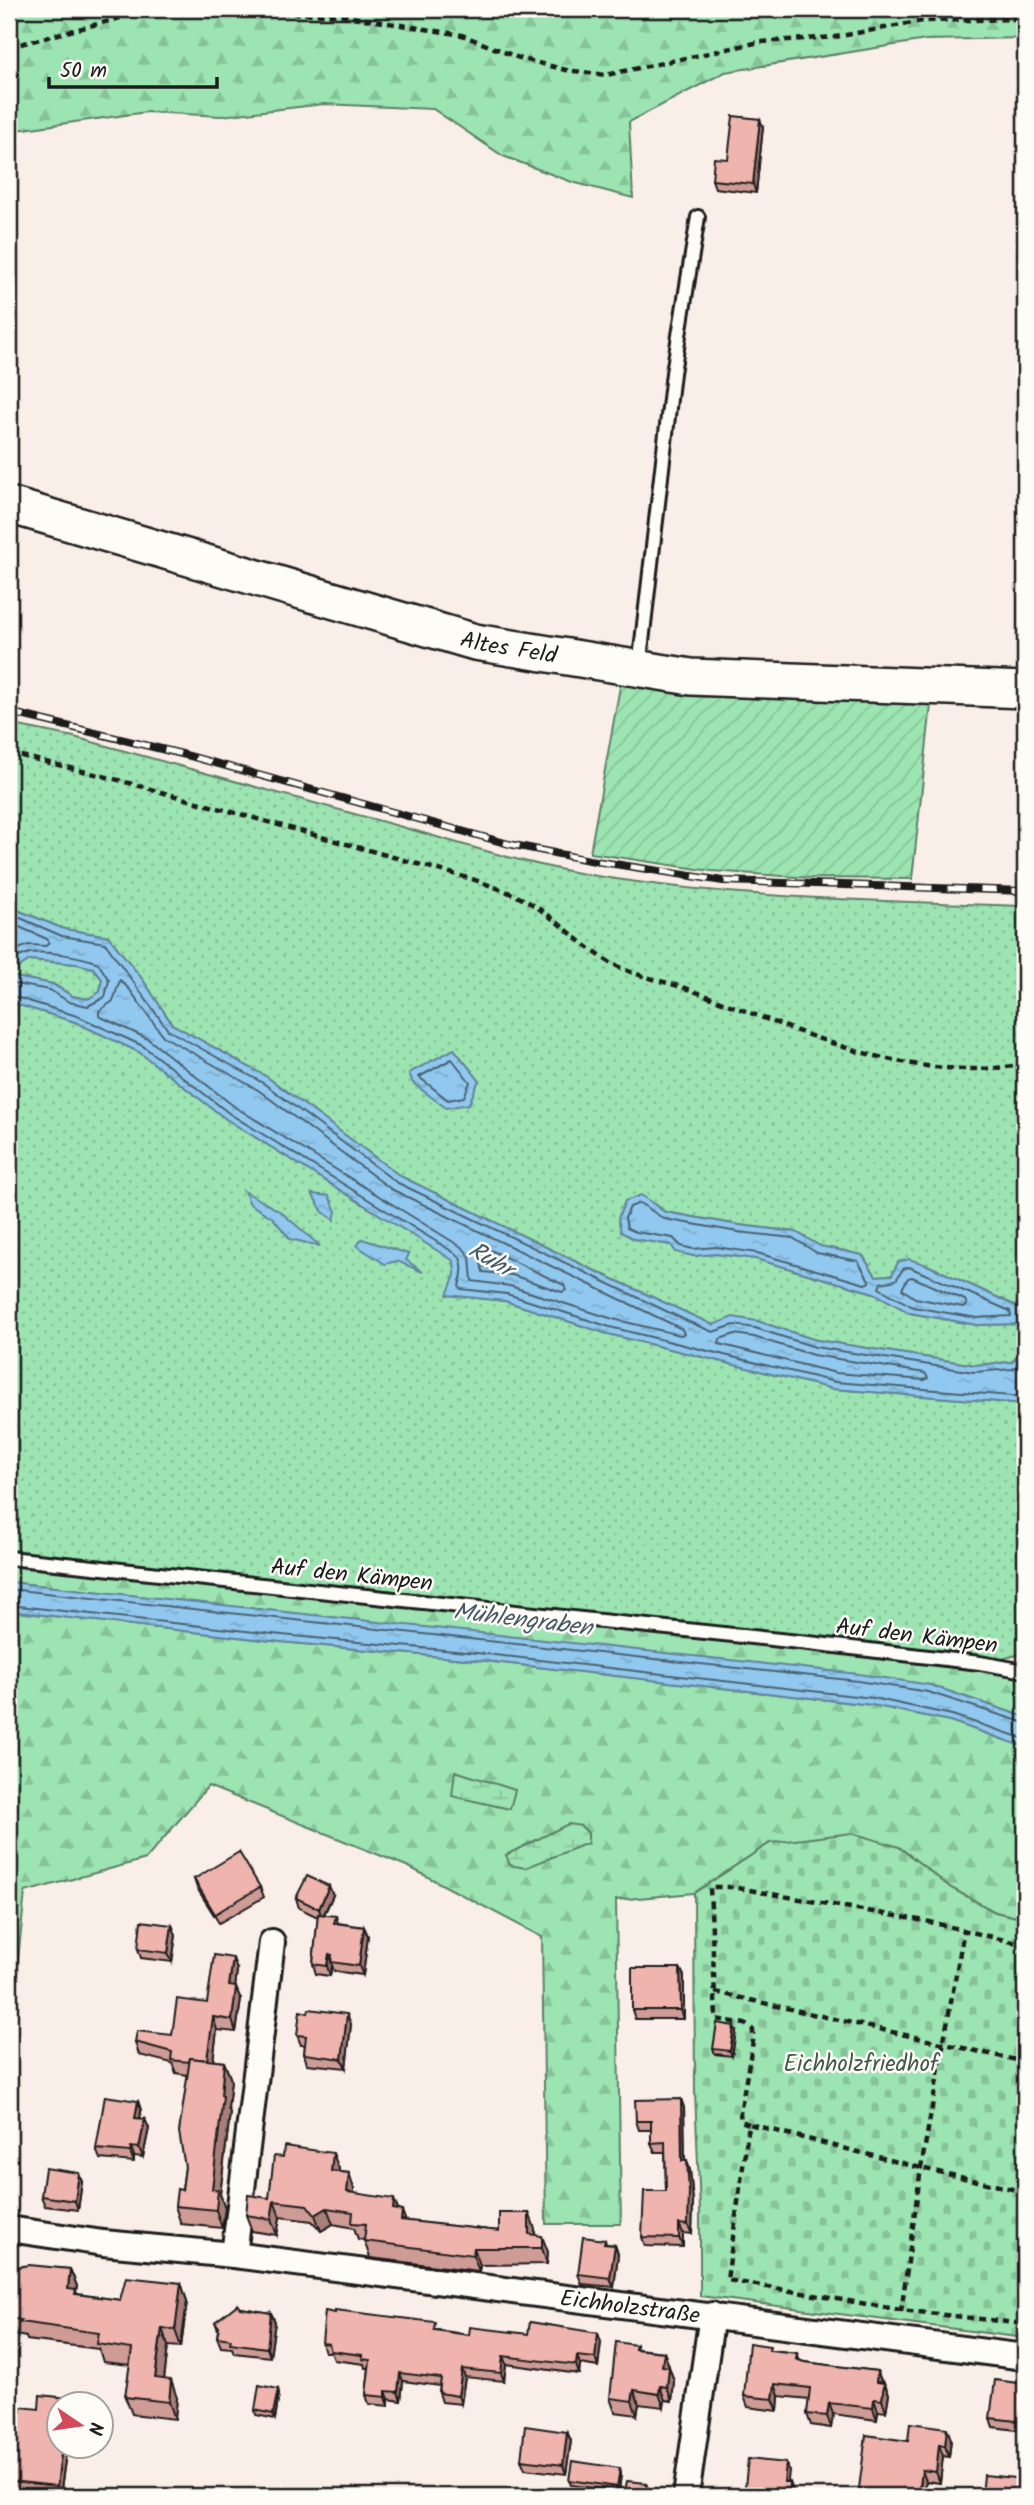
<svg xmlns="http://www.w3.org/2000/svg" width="1034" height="2505" viewBox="0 0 1034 2505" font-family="Kalam,sans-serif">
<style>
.grass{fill:url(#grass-dots);stroke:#5c8066;stroke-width:2}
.forest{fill:url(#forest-firs);stroke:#5c8066;stroke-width:2}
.wetland{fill:url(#wetland-marsh);stroke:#5c8066;stroke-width:2}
.cemetery{fill:url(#cemetery-stones);stroke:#5c8066;stroke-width:2}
.garden{fill:url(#garden-furrows);stroke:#5c8066;stroke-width:2}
.water{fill:url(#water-ripples);stroke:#62839b;stroke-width:2}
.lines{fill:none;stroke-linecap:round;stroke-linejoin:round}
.shore{stroke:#4b6170;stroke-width:2}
.service-casing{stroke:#1c1c1c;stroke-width:18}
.minor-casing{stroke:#1c1c1c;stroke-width:30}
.secondary-casing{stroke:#1c1c1c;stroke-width:40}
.path{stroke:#1c1c1c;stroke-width:4.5;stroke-dasharray:7 5;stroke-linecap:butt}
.service{stroke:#fdfcf7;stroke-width:12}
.minor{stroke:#fdfcf7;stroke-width:24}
.secondary{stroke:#fdfcf7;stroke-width:35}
.rail-casing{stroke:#1c1c1c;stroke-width:8}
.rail{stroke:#fdfcf7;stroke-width:5;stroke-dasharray:16;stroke-linecap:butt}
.wall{fill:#ce9b95;stroke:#1c1c1c;stroke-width:2}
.shaded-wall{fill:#a77e79;stroke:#1c1c1c;stroke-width:2}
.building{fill:#efb4ad;stroke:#1c1c1c;stroke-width:2}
.labels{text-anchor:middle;stroke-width:5;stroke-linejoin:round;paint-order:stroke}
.street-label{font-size:23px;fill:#1c1c1c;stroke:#fdfcf7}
.park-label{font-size:23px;fill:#425849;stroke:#fdfcf7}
.water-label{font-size:24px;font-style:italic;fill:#455866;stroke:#fdfcf7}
</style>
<defs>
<pattern id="grass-dots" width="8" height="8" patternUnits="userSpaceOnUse" patternTransform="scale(1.75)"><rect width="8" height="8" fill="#9ce4b1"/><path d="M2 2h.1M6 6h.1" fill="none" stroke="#86c398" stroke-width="1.8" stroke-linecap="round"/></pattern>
<pattern id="forest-firs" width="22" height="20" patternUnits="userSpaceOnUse" patternTransform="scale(1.75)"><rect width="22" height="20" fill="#9ce4b1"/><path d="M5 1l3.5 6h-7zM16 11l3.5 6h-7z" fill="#86c398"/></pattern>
<pattern id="wetland-marsh" width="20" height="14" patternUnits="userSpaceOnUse" patternTransform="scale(1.75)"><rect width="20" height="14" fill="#9ce4b1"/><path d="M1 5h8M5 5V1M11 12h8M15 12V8" fill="none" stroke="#86c398"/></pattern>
<pattern id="cemetery-stones" width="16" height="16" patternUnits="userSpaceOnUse" patternTransform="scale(1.75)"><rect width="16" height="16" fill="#9ce4b1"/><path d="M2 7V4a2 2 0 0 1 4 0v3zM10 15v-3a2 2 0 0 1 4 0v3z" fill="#86c398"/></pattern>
<pattern id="garden-furrows" width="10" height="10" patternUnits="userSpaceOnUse" patternTransform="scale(1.75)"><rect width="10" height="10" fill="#9ce4b1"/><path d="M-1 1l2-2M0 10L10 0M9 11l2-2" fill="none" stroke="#86c398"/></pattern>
<pattern id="water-ripples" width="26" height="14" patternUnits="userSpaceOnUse" patternTransform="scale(1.75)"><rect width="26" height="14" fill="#91c8ef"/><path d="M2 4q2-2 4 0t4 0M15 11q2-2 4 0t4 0" fill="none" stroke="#7cabcc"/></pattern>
</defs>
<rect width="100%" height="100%" fill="#faeee8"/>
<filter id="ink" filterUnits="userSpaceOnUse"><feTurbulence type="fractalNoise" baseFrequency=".0143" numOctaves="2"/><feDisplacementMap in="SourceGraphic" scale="14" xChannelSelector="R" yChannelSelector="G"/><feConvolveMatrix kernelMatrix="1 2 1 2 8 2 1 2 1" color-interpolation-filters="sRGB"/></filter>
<g filter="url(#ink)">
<g class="grass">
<path d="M9,724L74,737C183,767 292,797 402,827C466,845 531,866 597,876C738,899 883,901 1025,906V1310L927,1265L892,1275L876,1276L862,1255L820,1246L796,1232L739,1225L665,1212L655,1204L634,1239L671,1245L693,1256L716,1254L756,1259L874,1293L910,1313L977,1325L1021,1324L1025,1327V1351H1022L1012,1362L975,1365L816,1340L757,1321L713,1325L589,1268L400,1176L267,1077L172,1024L143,980L108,936L64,929L18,910L9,912Z"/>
<path d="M30,960L77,964L93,968L102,979L100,992L88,999L72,996L53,984L9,976V965L19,967Z"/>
<path d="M9,1002L75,1022L139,1052L226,1119L455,1261V1275L448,1295L505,1301L608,1334L833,1389L1025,1404V1653L990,1662L925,1652L358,1587L126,1567L9,1554Z"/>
</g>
<g class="forest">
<path d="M9,9H1025V38L926,40L725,72L629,122L633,198L572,182L503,156L433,109L324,104L221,116L147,112L9,131Z"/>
<path d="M9,1565L706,1638L977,1669L1025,1677V1717L930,1685L620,1649L9,1582Z"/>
<path d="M9,1611L281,1642L476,1660L872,1705L950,1721L1025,1747V1919L995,1912L951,1888L899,1847L770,1843L694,1893L616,1900L621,2224H546L542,1937L409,1867L208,1786L146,1859L25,1892L12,2018H9Z"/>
</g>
<g class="wetland">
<path d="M455,1771L515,1790L510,1809L452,1796Z"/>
<path d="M568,1824L581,1826L588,1833V1843L525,1868L510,1865L506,1855Z"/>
</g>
<path class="cemetery" d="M852,1833L899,1847L951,1888L995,1912L1025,1919V2338L700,2296V2210L695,2093L694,1893L770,1843Z"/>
<path class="garden" d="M621,681L758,696L931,705L912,879L811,878L711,871L590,853Z"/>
<g class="water">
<path d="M17,910L64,929L108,936L143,980L172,1024L267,1077L400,1176L589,1268L713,1325L733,1317L757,1321L816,1340L975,1365L1012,1362L1022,1351H1025V1404L833,1389L608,1334L505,1301L447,1295L455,1275L454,1261L226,1119L139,1052L75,1022L9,1002V976L53,984L72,996L88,999L100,992L102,979L93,968L77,964L30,960L19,967L9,965V912Z"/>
<path d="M454,1049L479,1080L469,1104L446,1108L413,1083L409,1073Z"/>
<path d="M244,1191L281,1212L320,1246L290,1239L273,1218L250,1204Z"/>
<path d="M312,1194L329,1196L336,1211L334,1220L323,1212Z"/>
<path d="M641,1195L665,1212L739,1225L796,1232L820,1246L862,1255L876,1276L892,1275L898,1262L909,1259L927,1265L1025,1310V1327L1021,1324L977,1325L910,1313L874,1293L756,1259L716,1254L693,1256L676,1252L671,1245L634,1239L621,1232L618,1218L625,1201Z"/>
<path d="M362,1239L409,1254L406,1260L423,1272L397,1261L385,1264L357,1246Z"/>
<path d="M9,1582L859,1674L930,1685L1025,1717V1747L950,1721L872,1705L476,1660L281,1642L9,1611Z"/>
</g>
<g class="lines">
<g class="shore">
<path d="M9,918L18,917L62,936L105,943L168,1030L263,1083L396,1182L689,1322L713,1332L734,1325L755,1328L815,1347L974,1372L1013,1369L1025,1358"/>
<path d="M9,927L17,926L47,939L49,942L46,946L29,945L16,950L9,949"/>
<path d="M9,958C18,959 22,955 30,953C48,951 82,956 98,963L109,980L105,997L88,1006L69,1002L50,990L9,983"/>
<path d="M120,980L130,990L163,1036L258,1090L391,1189L682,1329L684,1334L680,1335L613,1319L510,1286L472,1281L470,1257L463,1248L235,1107L148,1039L99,1016V1011L113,1001Z"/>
<path d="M9,995L77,1016L143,1046L230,1114L458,1255C465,1264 462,1276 459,1286L461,1289L507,1294L610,1327L835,1382L1025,1397"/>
<path d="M452,1059L470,1082L464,1097L448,1100L419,1077Z"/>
<path d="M640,1203L664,1219L738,1232L793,1238L817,1253L858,1261L870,1282L865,1284L757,1253L716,1247L693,1249L681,1246L673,1238L636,1232L627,1228L625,1218L630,1207Z"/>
<path d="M480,1245L564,1285L566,1290L562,1292L512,1275L483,1272L478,1249Z"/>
<path d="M909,1267L1010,1311L1011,1316L977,1318L913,1307L879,1288L881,1283L896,1280L903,1269Z"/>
<path d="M912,1277L965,1300L967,1305L963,1307L915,1298L902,1289L908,1278Z"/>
<path d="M735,1334L754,1337L813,1355L925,1373L928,1378L924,1380L836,1373L719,1344L720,1339Z"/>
<path d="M9,1589L858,1681L928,1692L1025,1723"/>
<path d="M9,1605L282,1635L477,1653L873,1698L952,1715L1025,1739"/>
</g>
<g class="service-casing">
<g id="service">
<path d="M639,668L673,373L698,217"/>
<path d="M9,1558L818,1644L980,1663L1025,1671"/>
</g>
</g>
<g class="minor-casing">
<g id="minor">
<path id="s1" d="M9,2229L103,2243L234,2255L1025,2357"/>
<path d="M234,2255L272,1942"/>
<path d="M686,2496L712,2315"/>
</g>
</g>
<g class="secondary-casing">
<g id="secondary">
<path id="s2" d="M9,505L475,642L691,677L1025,690"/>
</g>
</g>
<g class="path">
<path d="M9,47L140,13L245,12L340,15L462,35L519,58L566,70L606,75L760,42L835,37L923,21L1025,19"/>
<path d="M9,753L111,778L475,880C497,888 519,895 538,908C563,925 584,947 611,963C638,978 668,981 696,992C801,1031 910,1086 1025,1064"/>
<path d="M715,1992L1025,2062"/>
<path d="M749,2124L741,2121L740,2113L753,2041V2030L745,2024L716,2019L710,1887H732L930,1922L1025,1945"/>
<path d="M1025,2192L921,2168L749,2124L727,2280L901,2310L1025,2324"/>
<path d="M901,2312L921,2168L964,1930"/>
</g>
<use href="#service" class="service"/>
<use href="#minor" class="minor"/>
<use href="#secondary" class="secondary"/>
<g class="rail-casing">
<path id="rail" d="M9,712L186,755L509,844L589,860L723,881L1025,891"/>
</g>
<use href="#rail" class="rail"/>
</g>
<g class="wall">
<path d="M763,127L756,193L715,188L712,180L728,159Z"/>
<path d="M194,1879L260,1887L264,1897L219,1923L197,1888Z"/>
<path d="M333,1895L324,1915L336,1916L338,1923L364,1927L368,1936L363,1975L334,1971L332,1965L330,1976L316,1974L313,1964L318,1917L299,1908L296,1898Z"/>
<path d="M172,1925L176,1935L172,1962L141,1958L138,1949Z"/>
<path d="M680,1968L684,1976V2019H635L632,2010Z"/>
<path d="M237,1970L235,1987L241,2000L236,2032L217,2030L213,2061L224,2062L231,2080L228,2108L230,2113L220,2194L225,2208L222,2228L181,2224L175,2206L182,2190L185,2167L188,2075L176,2073L172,2063L139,2055L135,2042L172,2035L207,2003Z"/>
<path d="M308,2013L351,2024L346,2068L307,2064L304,2054L305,2045H301L297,2035Z"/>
<path d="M736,2031L732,2056L715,2054L713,2049Z"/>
<path d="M681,2099L684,2108L685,2160L690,2170L693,2202L692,2234L683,2233V2247L645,2246L642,2237L666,2191L665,2152H655L651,2143V2130H639L636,2121Z"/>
<path d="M138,2101L141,2110L140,2118L149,2128L143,2157L134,2156V2162L100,2159L96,2149Z"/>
<path d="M283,2157L339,2169L338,2172L349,2173L354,2189V2193L402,2211L405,2221L499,2231L529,2213L535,2229V2235L548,2252L547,2264L480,2265L479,2271L370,2258L364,2240L358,2239L354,2228L333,2224L321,2231L312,2221L280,2217L277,2235L252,2231L246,2215L269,2198Z"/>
<path d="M82,2182L78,2210L45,2206L41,2196Z"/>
<path d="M605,2240L606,2244L615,2245L618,2254L614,2287L582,2284L578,2274Z"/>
<path d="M9,2266L70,2269L77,2286L76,2291L77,2294L120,2300L181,2283L187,2301L181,2347L168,2346L164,2380L177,2398L175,2419L132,2414L125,2397L130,2365L103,2362L99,2349L27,2340L26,2337L9,2334Z"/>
<path d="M241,2308L271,2313L275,2322L270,2357L234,2353L232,2348L221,2347L217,2337L218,2330L215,2322Z"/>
<path d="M438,2330L469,2335L528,2334L601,2342L598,2367L580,2364L579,2374L506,2364L504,2381L465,2377L461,2404L442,2402L439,2393L440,2386L403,2381L401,2401L389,2399V2406L369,2404L366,2395L369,2368H365L364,2364L334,2360L331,2352H325L322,2343Z"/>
<path d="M636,2345L637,2349L664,2352L674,2381L672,2401L665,2400L664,2407L639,2404L637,2415L615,2412L610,2398Z"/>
<path d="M771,2350L797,2353L800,2361L804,2362L877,2371L882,2383H884L889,2394L886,2412L878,2411L877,2420L833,2414L831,2428L811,2425L807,2414L809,2399L779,2396L778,2411L748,2407L744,2396Z"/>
<path d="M1025,2384V2431L993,2427L990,2418Z"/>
<path d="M278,2389L279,2394L275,2419L256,2415L255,2410Z"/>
<path d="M567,2432L571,2441L566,2474L525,2469L521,2460Z"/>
<path d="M951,2439L949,2457L943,2456L940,2483L926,2481L924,2496H858L908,2441Z"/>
<path d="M60,2446H67L60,2496L14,2490L10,2481Z"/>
<path d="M620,2468L621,2473L619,2492L571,2485L569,2480Z"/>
</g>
<g class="shaded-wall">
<path d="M760,119L763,127L756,193L753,184Z"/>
<path d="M329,1886L333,1895L322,1918L319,1909Z"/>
<path d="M172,1925L176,1935L172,1962L168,1953Z"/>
<path d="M364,1927L368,1936L363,1975L359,1966Z"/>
<path d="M329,1954L332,1965L330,1976L327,1966Z"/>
<path d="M233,1958L237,1970L234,1999L229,1986Z"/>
<path d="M680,1968L684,1976V2019L681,2010Z"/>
<path d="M236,1987L241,2000L236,2032L232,2020Z"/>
<path d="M347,2014L351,2024L346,2068L342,2059Z"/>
<path d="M213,2017L217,2030L211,2077L206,2065Z"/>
<path d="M734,2026L736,2031L732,2056L730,2051Z"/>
<path d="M224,2062L231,2080L228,2108L230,2113L220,2194L225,2208L222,2228L216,2210L212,2189Z"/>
<path d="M681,2099L684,2108L685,2170L682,2161Z"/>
<path d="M138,2101L141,2110L139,2127L135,2118Z"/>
<path d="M145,2119L149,2128L143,2157L139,2148Z"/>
<path d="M9,2147L13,2157L9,2186Z"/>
<path d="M131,2147L134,2156V2162L130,2152Z"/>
<path d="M333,2153L339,2169L337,2187L331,2171Z"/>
<path d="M687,2160L690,2170L693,2202L692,2234L688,2225Z"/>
<path d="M79,2173L82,2182L78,2210L75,2201Z"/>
<path d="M349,2173L354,2189L353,2209L347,2192Z"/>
<path d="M394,2199L400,2215L393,2209Z"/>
<path d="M274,2201L280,2217L277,2235L271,2219Z"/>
<path d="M327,2208L333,2224L321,2231L315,2215Z"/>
<path d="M402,2211L408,2227L401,2220Z"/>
<path d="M529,2213L535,2229V2248L529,2234Z"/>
<path d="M679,2224L683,2233V2247L679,2238Z"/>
<path d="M542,2236L548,2252L547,2264L542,2248Z"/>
<path d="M615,2245L618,2254L614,2287L610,2278Z"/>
<path d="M474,2248L480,2265L479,2271L473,2255Z"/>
<path d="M70,2269L77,2286L76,2291L82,2308L68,2289Z"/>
<path d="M181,2283L187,2301L181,2347L175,2330Z"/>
<path d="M271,2313L275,2322L270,2357L267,2348Z"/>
<path d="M162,2328L168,2346L162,2396L155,2378Z"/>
<path d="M598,2333L601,2342L598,2367L595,2358Z"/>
<path d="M664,2352L669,2366L667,2380L662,2366Z"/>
<path d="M503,2356L506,2364L504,2381L501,2373Z"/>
<path d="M577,2356L580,2364L579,2374L576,2365Z"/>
<path d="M669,2367L674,2381L672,2401L667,2387Z"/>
<path d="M462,2369L465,2377L461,2404L458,2396Z"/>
<path d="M877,2371L882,2383L876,2382Z"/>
<path d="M400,2373L403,2381L401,2401L398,2392Z"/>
<path d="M171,2380L177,2398L175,2419L169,2402Z"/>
<path d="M884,2383L889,2394L886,2412L882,2400Z"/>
<path d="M775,2384L779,2396L778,2411L773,2399Z"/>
<path d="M660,2386L665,2400L664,2407L659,2394Z"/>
<path d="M278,2389L279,2394L275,2419L273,2414Z"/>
<path d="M634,2390L639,2404L637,2415L632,2401Z"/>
<path d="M386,2391L389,2399V2406L386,2397Z"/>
<path d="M874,2399L878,2411L877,2420L873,2408Z"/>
<path d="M829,2403L833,2414L831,2428L827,2416Z"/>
<path d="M947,2428L951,2439L949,2457L945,2446Z"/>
<path d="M567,2432L571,2441L566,2474L563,2465Z"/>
<path d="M939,2445L943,2456L940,2483L936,2472Z"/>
<path d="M62,2446H67L60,2496L57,2486Z"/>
<path d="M786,2463L789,2471L787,2490L784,2482Z"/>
<path d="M620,2468L621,2473L619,2492L617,2487Z"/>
<path d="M922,2470L926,2481L924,2496H919Z"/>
<path d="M790,2482L793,2491V2496H789Z"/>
<path d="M646,2483L651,2496H645Z"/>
</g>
<g class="building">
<path d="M733,116L760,119L753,184L712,180L714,158L728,159Z"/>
<path d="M239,1852L260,1887L215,1914L194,1879Z"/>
<path d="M307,1876L329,1886L319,1909L296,1898Z"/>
<path d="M318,1914L336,1916L334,1923L364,1927L359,1966L331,1962L332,1955L329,1954L327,1966L313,1964Z"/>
<path d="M141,1921L172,1925L168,1953L138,1949Z"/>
<path d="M214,1955L233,1958L229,1986L236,1987L232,2020L213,2017L207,2060L190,2058L189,2062L171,2060L172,2052L135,2042L137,2031L172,2035L177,1999L207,2003Z"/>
<path d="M632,1968H680L681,2010H632Z"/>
<path d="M309,2009L347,2014L342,2059L304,2054L306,2036L297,2035L300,2011L308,2013Z"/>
<path d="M717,2023L734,2026L730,2051L713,2049Z"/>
<path d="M190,2058L224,2062L221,2095L223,2096L212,2189L218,2190L216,2210L175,2206L177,2189L182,2190L185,2167L179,2132Z"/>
<path d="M105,2096L138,2101L135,2118L145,2119L139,2148L131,2147L130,2152L96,2149Z"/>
<path d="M681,2099L682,2161L687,2160L689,2193L688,2225L679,2224V2238L642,2237L644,2191H666L665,2142L651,2143V2121H636L635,2100Z"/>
<path d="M284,2146L333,2153L331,2171L349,2173L347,2192L394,2199L393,2209L402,2211L401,2220L499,2231V2213H529V2234L542,2236V2248H474L473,2255L364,2241L366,2224L352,2223L353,2212L327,2208L315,2215L307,2205L274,2201L271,2219L246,2215L248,2195L269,2198L274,2156L283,2157Z"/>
<path d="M45,2168L79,2173L75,2201L41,2196Z"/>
<path d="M583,2237L605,2240L604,2244L615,2245L610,2278L578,2274Z"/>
<path d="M29,2265L70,2269L68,2289L76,2290L75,2294L120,2300L126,2277L181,2283L175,2330L162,2328L155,2378L171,2380L169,2402L125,2397L132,2349L97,2344L99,2333L20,2322L21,2320L9,2318V2266L18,2267Z"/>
<path d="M238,2304L241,2308L271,2313L267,2348L230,2343L231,2339L217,2337L219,2327L215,2322Z"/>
<path d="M335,2310L435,2322L434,2330L469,2335L470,2327L528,2334L530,2322L598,2333L595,2358L577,2356L576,2365L503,2356L501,2373L462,2369L458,2396L439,2393L441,2378L400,2373L398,2392L386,2391V2397L366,2395L370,2360L362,2359V2355L331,2351L329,2344L322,2343L325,2311L335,2313Z"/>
<path d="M616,2342L636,2345L635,2349L664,2352L662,2366L669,2367L667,2387L660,2386L659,2394L634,2390L632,2401L610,2398Z"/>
<path d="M749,2343L770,2346L769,2350L797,2353L796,2359L804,2362L877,2371L876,2382L884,2383L882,2400L874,2399L873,2408L829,2403L827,2416L807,2414L810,2388L775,2384L773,2399L744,2396Z"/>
<path d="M995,2380L1025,2384V2422L990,2418Z"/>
<path d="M259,2385L278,2389L273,2414L255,2410Z"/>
<path d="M40,2395L68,2398V2404H60V2446H62L57,2486L10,2481L21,2407L39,2409Z"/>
<path d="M910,2423L947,2428L945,2446L939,2445L936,2472L922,2470L919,2495L879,2493L878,2496H858L866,2435L908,2441Z"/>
<path d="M525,2426L567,2432L563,2465L521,2460Z"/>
<path d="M748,2459L786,2463L784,2482H790L789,2496H744Z"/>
<path d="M572,2461L620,2468L617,2487L569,2480Z"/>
<path d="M984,2475L1025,2479V2496H982Z"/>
<path d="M627,2481L646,2483L645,2496H624Z"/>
</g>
</g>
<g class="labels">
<g class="street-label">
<text dy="8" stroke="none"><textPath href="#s2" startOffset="520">Altes Feld</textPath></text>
<text transform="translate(352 1574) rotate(6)" y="8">Auf den Kämpen</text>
<text transform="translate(917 1635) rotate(7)" y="8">Auf den Kämpen</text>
<text dy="8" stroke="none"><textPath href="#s1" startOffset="626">Eichholzstraße</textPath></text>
</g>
<g class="park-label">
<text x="861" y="2071">Eichholzfriedhof</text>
</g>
<g class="water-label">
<text transform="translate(491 1259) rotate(30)" y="8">Ruhr</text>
<text transform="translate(523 1619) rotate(7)" y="8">Mühlengraben</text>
</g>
</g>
<rect width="1034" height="2505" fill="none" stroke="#fdfcf7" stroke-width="35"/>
<rect x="18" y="18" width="999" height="2470" fill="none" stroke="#1c1c1c" stroke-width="2.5" filter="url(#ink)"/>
<g transform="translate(80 2425) rotate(103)"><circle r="33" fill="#fdfcf7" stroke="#a3a29f" stroke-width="2"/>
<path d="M0-5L12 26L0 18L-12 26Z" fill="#d1495b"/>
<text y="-10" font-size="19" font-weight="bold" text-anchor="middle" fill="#1c1c1c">N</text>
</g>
<path d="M49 77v10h168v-10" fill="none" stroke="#1c1c1c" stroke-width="3.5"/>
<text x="60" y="77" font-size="21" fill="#1c1c1c" stroke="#fdfcf7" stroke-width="5" paint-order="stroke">50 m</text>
</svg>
